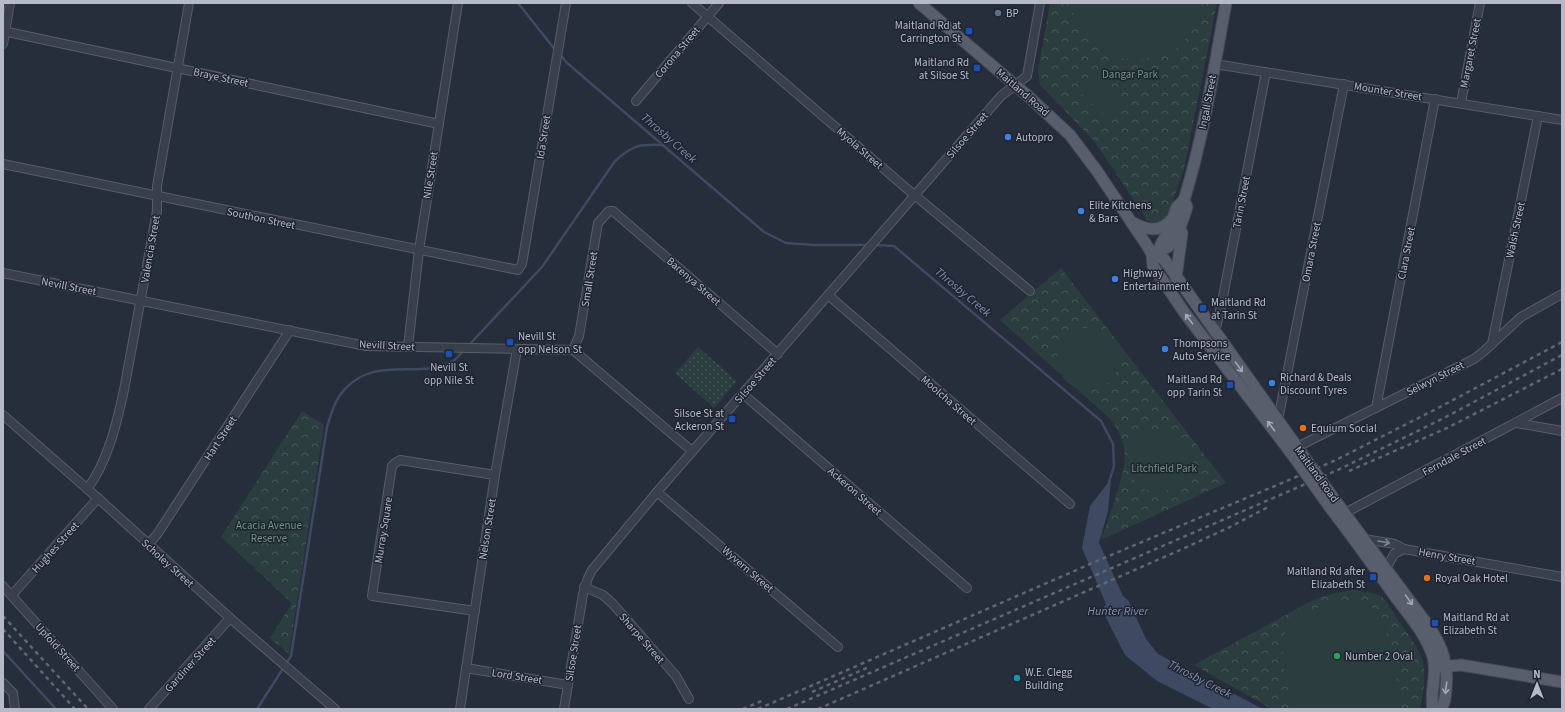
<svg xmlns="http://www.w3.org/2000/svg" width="1565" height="712" viewBox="0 0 1565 712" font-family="'Source Sans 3',sans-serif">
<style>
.park{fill:url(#park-crowns)}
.garden{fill:url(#garden-dots)}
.pitch{fill:#2c3d40}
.water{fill:#3e4962}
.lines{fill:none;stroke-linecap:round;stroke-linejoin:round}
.stream{stroke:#3e4962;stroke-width:2.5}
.minor-casing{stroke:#585d6a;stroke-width:10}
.major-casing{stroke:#434855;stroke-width:13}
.minor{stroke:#3a3f4c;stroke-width:8}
.major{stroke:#585e6b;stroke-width:11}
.rail{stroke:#5f6574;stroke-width:2.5;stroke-dasharray:4 4;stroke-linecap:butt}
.major-bridge-casing{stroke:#434855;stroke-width:13;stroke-linecap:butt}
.major-bridge{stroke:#585e6b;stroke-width:11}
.oneway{stroke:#a3a8b5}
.oneway2{stroke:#7e8390}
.service-dot{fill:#5c6f8a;stroke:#1f2431;stroke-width:1.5}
.transit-dot{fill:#1a4fb4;stroke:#1f2431;stroke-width:1.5}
.shop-dot{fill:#3f7fe0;stroke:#1f2431;stroke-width:1.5}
.food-dot{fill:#e8710a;stroke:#1f2431;stroke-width:1.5}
.leisure-dot{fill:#2e9e5b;stroke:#1f2431;stroke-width:1.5}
.culture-dot{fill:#0f9aa8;stroke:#1f2431;stroke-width:1.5}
.labels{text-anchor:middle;stroke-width:3;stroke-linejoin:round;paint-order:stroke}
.poi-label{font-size:11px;fill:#b6bac7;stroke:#1f2431;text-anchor:start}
.street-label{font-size:11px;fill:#b6bac7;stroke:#1f2431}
.park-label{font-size:11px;fill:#6f957d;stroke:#1f2431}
.water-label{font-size:12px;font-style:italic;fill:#818eab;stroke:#1f2431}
</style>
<defs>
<pattern id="park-crowns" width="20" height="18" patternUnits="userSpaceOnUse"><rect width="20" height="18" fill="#2c3d40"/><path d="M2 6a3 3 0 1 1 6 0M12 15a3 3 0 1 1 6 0" fill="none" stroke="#48575a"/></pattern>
<pattern id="garden-dots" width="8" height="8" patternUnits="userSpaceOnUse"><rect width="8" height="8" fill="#2c3d40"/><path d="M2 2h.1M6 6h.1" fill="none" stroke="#48575a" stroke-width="1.8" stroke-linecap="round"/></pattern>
</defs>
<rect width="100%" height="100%" fill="#262d3b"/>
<g class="park">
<path d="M1050,3H1217L1184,169L1167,218L1155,225V223L1147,220L1095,142L1040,85L1038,71Z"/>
<path d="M1061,268L1226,483L1101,540C1106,526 1111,511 1116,496C1126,465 1132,444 1108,417L1000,320Z"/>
<path d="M302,411L324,425L289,654L270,638L292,603L221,537Z"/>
<path d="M1354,590C1361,591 1375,593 1381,596C1386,599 1394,613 1397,619C1424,655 1430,664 1420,709H1272L1194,665L1315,599L1335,593Z"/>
</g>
<path class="garden" d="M698,347L737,381L714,408L675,373Z"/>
<g class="pitch">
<path d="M1068,3H1202L1198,25L1175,50L1158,56L1138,60L1119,58L1095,45L1078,25Z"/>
<path d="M1091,79L1120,101V109L1117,114L1106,116L1078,91Z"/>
<circle cx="1088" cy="359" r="31"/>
<circle cx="1158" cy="461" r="31"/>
<path d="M1347,602C1366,603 1374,605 1384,622L1402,702V709H1294C1288,685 1273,642 1292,620C1303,608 1332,605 1347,602Z"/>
</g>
<path class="water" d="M1111,479L1108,511L1099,543L1123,596L1128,600L1146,639L1158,654L1263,709H1213L1157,681L1125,655L1102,610L1106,604L1082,548L1090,506Z"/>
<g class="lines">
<g class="stream">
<path d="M518,3L556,51"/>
<path d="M560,54L566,62L764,232L786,243L814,245H868"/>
<path d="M875,245L894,246L1101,421L1113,444L1114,466L1109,482"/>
<path d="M469,345L542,267L615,161C633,145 639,144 663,145"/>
<path d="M3,651L56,709"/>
<path d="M257,709L291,656L327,427C331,414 335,399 345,389C376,355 419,380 453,361C457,359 460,354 464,350"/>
</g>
<g class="minor-casing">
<g id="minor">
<path d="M692,3L906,188L1030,291"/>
<path d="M3,31L439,124"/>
<path d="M3,44L10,3"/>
<path d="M1215,64L1562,120"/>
<path d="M636,101L719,3"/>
<path d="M1461,103L1480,3"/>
<path d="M3,164L518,270L522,264L566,3"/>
<path d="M3,273L366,346L573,350L692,451"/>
<path d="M828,295L1070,504"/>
<path d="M1215,332L1222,302L1266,72"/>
<path d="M1492,344L1538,116"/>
<path d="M408,347L419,250L458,3"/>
<path d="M573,350L579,336L598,223L609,211H613L778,354"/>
<path d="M743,394L967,588"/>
<path d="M1376,408L1435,99"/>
<path d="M3,415L100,500L230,618L335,709"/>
<path d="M1278,420L1344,84"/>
<path d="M1517,423L1562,431"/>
<path d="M1297,447L1474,359L1483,352L1521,317L1562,294"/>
<path d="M87,489C108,462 117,422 124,390L157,211V186L189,3"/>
<path d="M657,492L838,647"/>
<path d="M1345,513L1562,398"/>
<path d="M1364,539L1395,544L1404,549L1562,577"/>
<path d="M148,545L158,533L290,330"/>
<path d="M1386,569L1394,554L1404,549"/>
<path d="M3,586L113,709"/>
<path d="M584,587L603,595L613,604L676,676L689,699"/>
<path d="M12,595L98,498"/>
<path d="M475,611L372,596L392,466L395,463L400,460L495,475"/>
<path d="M466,668L568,685"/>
<path d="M3,683L13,693L15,709"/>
<path d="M149,709L230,618"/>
<path d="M460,709L495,475L517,349"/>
<path d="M564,709L583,594L588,578L592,570L657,492L1001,96L1027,76L1040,3"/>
</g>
</g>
<g class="major-casing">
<g id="major">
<path d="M919,3L1028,96L1070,135L1097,171L1146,244L1152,254L1153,266L1184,312L1294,457"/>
<path d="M1131,222C1147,230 1160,234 1173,218"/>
<path d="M1160,248C1161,241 1165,239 1168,232C1173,225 1173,214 1177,207C1180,203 1184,202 1185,197C1204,134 1214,68 1226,3"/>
<path d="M1155,252C1160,248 1162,250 1166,248C1176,244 1184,216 1187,207L1184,200"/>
<path d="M1152,254L1164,259L1302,454"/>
<path d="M1176,278L1182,233L1181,231"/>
<path d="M1337,503L1430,628C1442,647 1449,665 1446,688C1446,695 1445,703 1441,709"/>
<path d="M1329,506C1351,535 1373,565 1394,595C1408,614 1426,634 1433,657C1438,675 1429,692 1433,709"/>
<path d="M1439,667L1461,665L1562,682"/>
</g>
</g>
<use href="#minor" class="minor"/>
<use href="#major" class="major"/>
<g class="rail">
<path d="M1349,471L1447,428L1562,369"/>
<path d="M3,616L88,709"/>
<path d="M3,629L75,709"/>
<path d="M812,692L869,667"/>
<path d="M743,709L764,700"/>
<path d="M758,709L1104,558L1334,461L1438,408L1562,342"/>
<path d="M787,709L1340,469L1442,419L1562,355"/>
<path d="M818,709L1187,547L1230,527L1270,506"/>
</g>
<g class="major-bridge-casing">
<g id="major-bridge">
<path d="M1302,454L1337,503"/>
<path d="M1294,457L1329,506"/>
</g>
</g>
<use href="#major-bridge" class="major-bridge"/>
</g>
<defs><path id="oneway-shaft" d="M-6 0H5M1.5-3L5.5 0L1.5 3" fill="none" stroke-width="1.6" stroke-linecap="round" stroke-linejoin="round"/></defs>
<g class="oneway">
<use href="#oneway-shaft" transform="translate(1189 319) rotate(-127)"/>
<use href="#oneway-shaft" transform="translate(1239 367) rotate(54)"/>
<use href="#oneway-shaft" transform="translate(1271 426) rotate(-127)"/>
<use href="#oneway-shaft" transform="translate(1409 600) rotate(54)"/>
<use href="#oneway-shaft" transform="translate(1446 688) rotate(97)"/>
</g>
<use class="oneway2" href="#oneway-shaft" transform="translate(1384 542) rotate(10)"/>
<circle class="service-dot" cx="998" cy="13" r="4"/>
<g class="transit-dot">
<rect x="965" y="27" width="8" height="8" rx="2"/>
<rect x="973" y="64" width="8" height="8" rx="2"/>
<rect x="1199" y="304" width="8" height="8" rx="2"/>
<rect x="506" y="338" width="8" height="8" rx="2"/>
<rect x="445" y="350" width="8" height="8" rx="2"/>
<rect x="1226" y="381" width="8" height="8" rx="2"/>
<rect x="728" y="415" width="8" height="8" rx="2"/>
<rect x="1369" y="573" width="8" height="8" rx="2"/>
<rect x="1431" y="619" width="8" height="8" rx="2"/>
</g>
<g class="shop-dot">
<circle cx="1008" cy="137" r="4"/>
<circle cx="1081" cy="211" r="4"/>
<circle cx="1115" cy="279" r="4"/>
<circle cx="1165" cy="349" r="4"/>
<circle cx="1272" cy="383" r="4"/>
</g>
<g class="food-dot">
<circle cx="1303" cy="428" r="4"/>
<circle cx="1427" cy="578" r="4"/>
</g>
<circle class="leisure-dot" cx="1337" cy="656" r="4"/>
<circle class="culture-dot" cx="1017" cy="678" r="4"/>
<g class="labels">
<g class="poi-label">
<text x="1006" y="17">BP</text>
<text x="961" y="29" text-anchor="end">Maitland Rd at<tspan x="961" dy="13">Carrington St</tspan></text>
<text x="969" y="66" text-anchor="end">Maitland Rd<tspan x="969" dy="13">at Silsoe St</tspan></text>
<text x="1016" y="141">Autopro</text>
<text x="1089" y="209">Elite Kitchens<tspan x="1089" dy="13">&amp; Bars</tspan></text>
<text x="1123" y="277">Highway<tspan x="1123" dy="13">Entertainment</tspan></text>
<text x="1211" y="306">Maitland Rd<tspan x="1211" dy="13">at Tarin St</tspan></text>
<text x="518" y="340">Nevill St<tspan x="518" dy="13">opp Nelson St</tspan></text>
<text x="1173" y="347">Thompsons<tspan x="1173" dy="13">Auto Service</tspan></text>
<text x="449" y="371" text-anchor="middle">Nevill St<tspan x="449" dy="13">opp Nile St</tspan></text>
<text x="1280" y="381">Richard &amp; Deals<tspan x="1280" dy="13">Discount Tyres</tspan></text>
<text x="1222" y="383" text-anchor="end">Maitland Rd<tspan x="1222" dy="13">opp Tarin St</tspan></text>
<text x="724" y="417" text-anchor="end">Silsoe St at<tspan x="724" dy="13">Ackeron St</tspan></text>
<text x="1311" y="432">Equium Social</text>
<text x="1365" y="575" text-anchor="end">Maitland Rd after<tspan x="1365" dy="13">Elizabeth St</tspan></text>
<text x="1435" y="582">Royal Oak Hotel</text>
<text x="1443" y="621">Maitland Rd at<tspan x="1443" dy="13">Elizabeth St</tspan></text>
<text x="1345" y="660">Number 2 Oval</text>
<text x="1025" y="676">W.E. Clegg<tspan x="1025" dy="13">Building</tspan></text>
</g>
<g class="street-label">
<text transform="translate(677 52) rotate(-50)" y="4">Corona Street</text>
<text transform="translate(1470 53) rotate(-79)" y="4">Margaret Street</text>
<text transform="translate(221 77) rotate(12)" y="4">Braye Street</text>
<text transform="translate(1388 91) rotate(9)" y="4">Mounter Street</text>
<text transform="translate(1023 92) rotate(41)" y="4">Maitland Road</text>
<text transform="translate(1207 102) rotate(-79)" y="4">Ingall Street</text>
<text transform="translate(967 135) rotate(-49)" y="4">Silsoe Street</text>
<text transform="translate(543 137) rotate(-81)" y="4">Ida Street</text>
<text transform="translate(860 148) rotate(41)" y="4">Myola Street</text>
<text transform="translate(430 175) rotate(-81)" y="4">Nile Street</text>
<text transform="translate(1241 202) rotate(-79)" y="4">Tarin Street</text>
<text transform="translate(261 218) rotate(12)" y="4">Southon Street</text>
<text transform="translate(1515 230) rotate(-78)" y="4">Walsh Street</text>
<text transform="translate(150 249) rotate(-80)" y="4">Valencia Street</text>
<text transform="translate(1311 252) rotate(-79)" y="4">Omara Street</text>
<text transform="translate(1406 253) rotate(-79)" y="4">Clara Street</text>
<text transform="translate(589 279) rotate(-81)" y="4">Small Street</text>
<text transform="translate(694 281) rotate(41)" y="4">Barenya Street</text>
<text transform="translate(69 286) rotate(11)" y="4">Nevill Street</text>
<text transform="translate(387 345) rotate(3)" y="4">Nevill Street</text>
<text transform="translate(1435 378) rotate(-27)" y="4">Selwyn Street</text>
<text transform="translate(755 380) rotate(-49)" y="4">Silsoe Street</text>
<text transform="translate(949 400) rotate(41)" y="4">Moolcha Street</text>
<text transform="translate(220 438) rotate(-57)" y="4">Hart Street</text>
<text transform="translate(1454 456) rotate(-28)" y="4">Ferndale Street</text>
<text transform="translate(1317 474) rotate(54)" y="4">Maitland Road</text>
<text transform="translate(855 491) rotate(41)" y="4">Ackeron Street</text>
<text transform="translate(487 529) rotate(-81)" y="4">Nelson Street</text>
<text transform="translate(383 530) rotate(-81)" y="4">Murray Square</text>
<text transform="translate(55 547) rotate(-48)" y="4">Hughes Street</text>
<text transform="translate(1447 556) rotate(10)" y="4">Henry Street</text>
<text transform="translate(168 563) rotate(42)" y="4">Scholey Street</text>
<text transform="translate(748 569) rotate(41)" y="4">Wyvern Street</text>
<text transform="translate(642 638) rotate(49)" y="4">Sharpe Street</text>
<text transform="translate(58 647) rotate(48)" y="4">Upfold Street</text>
<text transform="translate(573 653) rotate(-81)" y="4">Silsoe Street</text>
<text transform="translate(190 664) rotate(-48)" y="4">Gardiner Street</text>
<text transform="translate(517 676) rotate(9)" y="4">Lord Street</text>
</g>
<g class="park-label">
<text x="1130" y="78">Dangar Park</text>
<text x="1164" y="472">Litchfield Park</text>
<text x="269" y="529">Acacia Avenue<tspan x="269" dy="13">Reserve</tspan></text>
</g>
<g class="water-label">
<text transform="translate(669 138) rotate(41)" y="4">Throsby Creek</text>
<text transform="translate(963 292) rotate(40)" y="4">Throsby Creek</text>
<text x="1118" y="615">Hunter River</text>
<text transform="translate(1200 679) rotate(27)" y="4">Throsby Creek</text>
</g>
</g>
<rect width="1565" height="712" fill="none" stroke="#b6bac7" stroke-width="8"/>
<g transform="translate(1537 684)" stroke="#1f2431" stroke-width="3" paint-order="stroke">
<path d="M0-3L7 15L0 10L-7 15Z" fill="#b6bac7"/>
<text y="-6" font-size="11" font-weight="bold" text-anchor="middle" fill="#b6bac7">N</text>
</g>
</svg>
